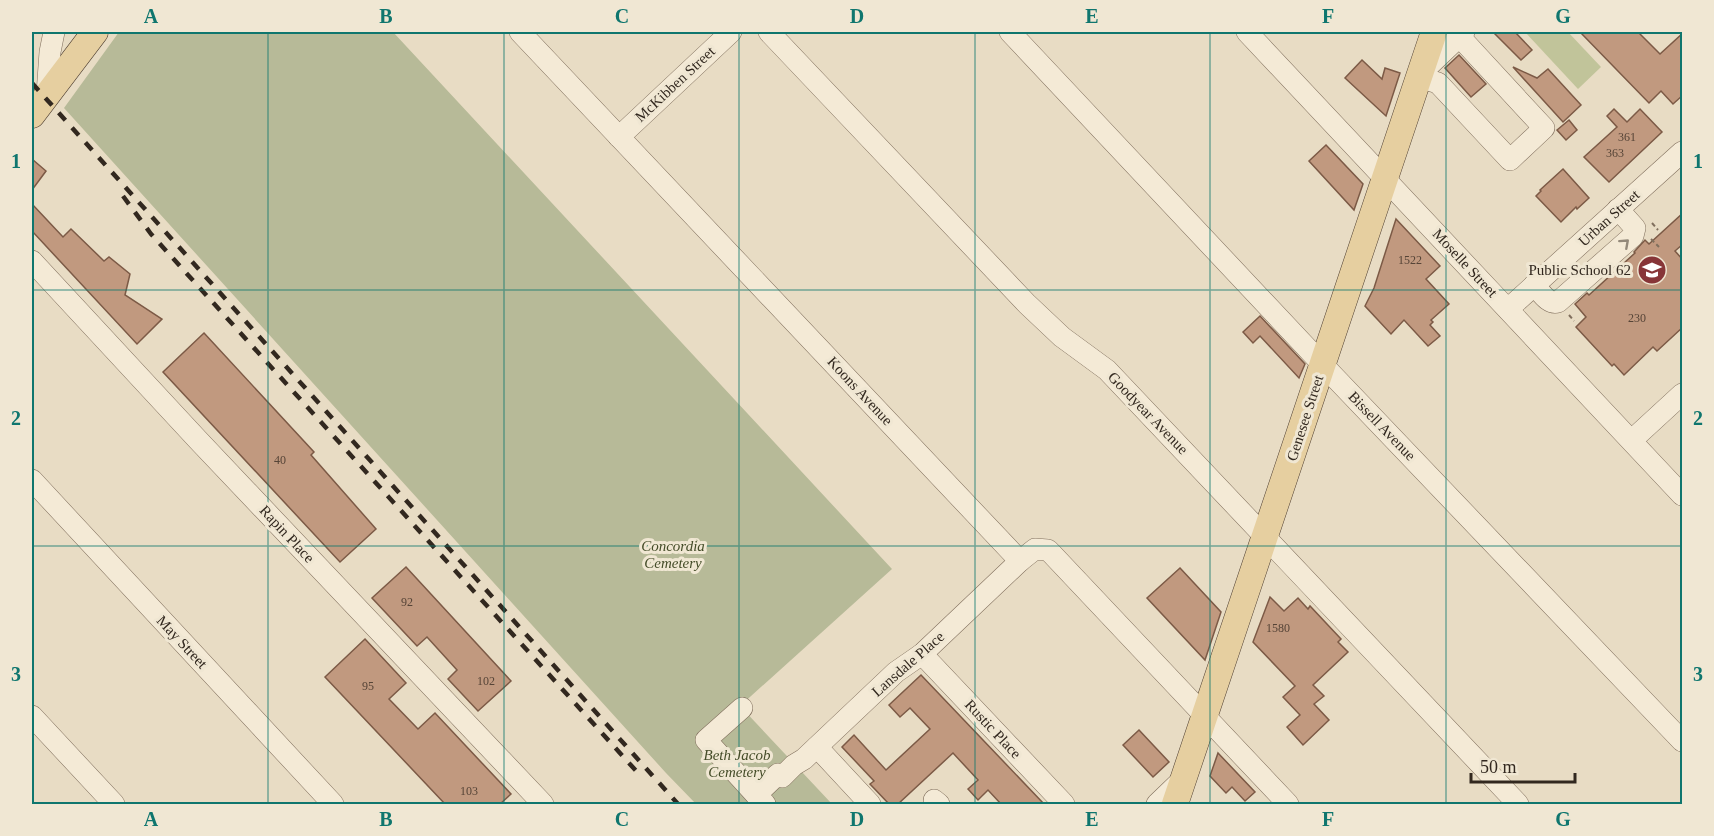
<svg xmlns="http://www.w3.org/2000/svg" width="1714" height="836" viewBox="0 0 1714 836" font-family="Georgia,serif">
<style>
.green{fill:#c1c49a}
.cemetery{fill:#b7ba98}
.building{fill:#c1997f;stroke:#7c5a46;stroke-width:1.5}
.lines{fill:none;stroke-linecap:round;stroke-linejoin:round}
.minor-casing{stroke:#806f5d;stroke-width:22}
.major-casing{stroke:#4e3e31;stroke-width:27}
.path{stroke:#806f5d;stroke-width:2;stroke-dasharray:4.5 3;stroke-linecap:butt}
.minor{stroke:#f4ead6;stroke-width:21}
.major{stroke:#e6cfa0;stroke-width:26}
.rail{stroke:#32281f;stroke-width:4.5;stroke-dasharray:10 10;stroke-linecap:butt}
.oneway{stroke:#93897a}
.grid{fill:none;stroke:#0f766e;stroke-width:1.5;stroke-opacity:0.55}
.labels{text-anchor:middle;stroke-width:6;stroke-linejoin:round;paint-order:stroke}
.number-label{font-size:12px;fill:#564437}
.street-label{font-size:15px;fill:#32281f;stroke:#f0e7d3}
.poi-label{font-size:15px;fill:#32281f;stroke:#f0e7d3;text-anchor:end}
.park-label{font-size:15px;font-style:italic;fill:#444c28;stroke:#f0e7d3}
.neatline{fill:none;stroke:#0f766e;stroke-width:2}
.grid-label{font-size:20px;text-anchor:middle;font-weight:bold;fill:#0f766e}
</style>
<rect width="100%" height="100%" fill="#e8dcc4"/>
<path class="green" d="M1525,32H1568L1601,67L1578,89Z"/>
<path class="cemetery" d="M119,32H393L892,569L740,706L832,804H696L666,773L64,108Z"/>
<g class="building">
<path d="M1493,32H1515L1532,50L1521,60Z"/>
<path d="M1580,32H1638L1660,54L1683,33V95L1673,104L1661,91L1649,103Z"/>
<path d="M1459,55L1486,84L1471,97L1445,68Z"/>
<path d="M1362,60L1382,79L1385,68L1400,73L1386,116L1345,78Z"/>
<path d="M1513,67L1537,78L1548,69L1581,105L1563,122Z"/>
<path d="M1614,109L1627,122L1640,109L1662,132L1609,182L1584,157L1617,127L1607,116Z"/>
<path d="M1569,120L1577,130L1566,140L1557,130Z"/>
<path d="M1326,145L1363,184L1354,210L1309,161Z"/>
<path d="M32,159L46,171L32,190Z"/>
<path d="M1563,169L1589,198L1577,209L1576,207L1561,222L1536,196L1541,191L1540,190Z"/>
<path d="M32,204L63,237L71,229L104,261L109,257L130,274L125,295L162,319L137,344L32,231Z"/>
<path d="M1683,213V244L1675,251L1683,260V327L1657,351L1653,347L1624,375L1614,364L1612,366L1576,327L1586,317L1575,304L1587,293L1589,295L1635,253L1634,252L1645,240L1649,244Z"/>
<path d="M1396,219L1440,266L1426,279L1449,304L1431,320L1433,322L1430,325L1440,336L1428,346L1404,320L1391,334L1365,306L1374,288Z"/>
<path d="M1260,316L1305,364L1299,378L1260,336L1253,343L1243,332Z"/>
<path d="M204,333L314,452L311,455L376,529L340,562L163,372Z"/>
<path d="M406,567L511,681L478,711L448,679L457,670L427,637L417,646L372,598Z"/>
<path d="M1180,568L1221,612L1205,660L1147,598Z"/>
<path d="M1270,597L1284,611L1298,598L1308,609L1310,606L1341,639L1338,642L1348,652L1313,685L1324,696L1314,704L1329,720L1303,745L1287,727L1300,715L1283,697L1295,686L1253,642Z"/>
<path d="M365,639L406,683L389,699L418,729L435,713L511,794L500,804H445L325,677Z"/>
<path d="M921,675L1044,804H1001L988,790L978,800L968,789L978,780L953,753L898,804H889L870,784L874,781L842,747L854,735L886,770L930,729L910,708L900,717L889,705Z"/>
<path d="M1139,730L1169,762L1153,777L1123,745Z"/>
<path d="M1218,753L1255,792L1245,801L1232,787L1226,793L1210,776Z"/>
</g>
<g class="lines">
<g class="minor-casing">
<g id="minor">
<path d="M520,32L1020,561L1035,549L1048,550L1052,554L1288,804"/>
<path d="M769,32L1027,304L1062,337L1107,370L1518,804"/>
<path d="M1010,32L1323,365L1682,741"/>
<path d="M1247,32L1682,495"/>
<path d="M1420,74L1464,32"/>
<path d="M1419,77L1438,83L1510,160L1544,128L1459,36"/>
<path d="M47,94L50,52L54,32"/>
<path d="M619,137L731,32"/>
<path d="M32,261L198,440L543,804"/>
<path d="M1534,285C1541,292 1548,305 1558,302L1633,236L1635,228L1618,209"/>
<path d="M1508,309L1682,152"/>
<path d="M1632,440L1682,394"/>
<path d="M32,480L333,804"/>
<path d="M922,654L1064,804"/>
<path d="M742,708L706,740L756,795"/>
<path d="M32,716L114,804"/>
<path d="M817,747L870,804"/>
<path d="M934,800L939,804"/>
<path d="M765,804L756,795L778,774L782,777L794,765L804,759L896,672L922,654L1020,561"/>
<path d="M1157,804L1183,779"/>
</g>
</g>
<g class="major-casing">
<g id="major">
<path d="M32,115L95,32"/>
<path d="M1175,804L1434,32"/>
</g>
</g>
<g class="path">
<path d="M1652,223L1658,230"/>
<path d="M1651,239L1659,247"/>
<path d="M1569,315L1574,321"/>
</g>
<use href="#minor" class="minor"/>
<use href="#major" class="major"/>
<g class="rail">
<path d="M32,83L678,804"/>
<path d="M123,196L151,234L638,773"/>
</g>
</g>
<defs><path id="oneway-chevron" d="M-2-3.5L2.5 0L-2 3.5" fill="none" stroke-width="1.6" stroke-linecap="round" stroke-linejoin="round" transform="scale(1.5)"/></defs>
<use class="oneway" href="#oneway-chevron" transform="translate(1625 243) rotate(-42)"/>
<path class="grid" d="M268,32V804M504,32V804M739,32V804M975,32V804M1210,32V804M1446,32V804M32,290H1682M32,546H1682"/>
<defs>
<g id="school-disc" transform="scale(1.5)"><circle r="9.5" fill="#873538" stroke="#f0e7d3"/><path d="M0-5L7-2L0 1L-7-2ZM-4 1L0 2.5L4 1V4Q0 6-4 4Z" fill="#fff"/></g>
</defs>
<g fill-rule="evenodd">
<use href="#school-disc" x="1652" y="270"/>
</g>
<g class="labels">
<g class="number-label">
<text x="1627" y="141">361</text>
<text x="1615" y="157">363</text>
<text x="1410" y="264">1522</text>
<text x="1637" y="322">230</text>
<text x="280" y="464">40</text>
<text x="407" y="606">92</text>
<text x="1278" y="632">1580</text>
<text x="486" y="685">102</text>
<text x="368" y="690">95</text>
<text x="469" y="795">103</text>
</g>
<g class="street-label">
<text transform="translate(675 84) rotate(-43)" y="5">McKibben Street</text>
<text transform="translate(1609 218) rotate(-42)" y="5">Urban Street</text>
<text transform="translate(1465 263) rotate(47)" y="5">Moselle Street</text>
<text transform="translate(860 391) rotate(47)" y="5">Koons Avenue</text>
<text transform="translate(1148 413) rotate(46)" y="5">Goodyear Avenue</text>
<text transform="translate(1305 418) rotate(-72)" y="5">Genesee Street</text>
<text transform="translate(1382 426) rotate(46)" y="5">Bissell Avenue</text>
<text transform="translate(287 534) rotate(47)" y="5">Rapin Place</text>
<text transform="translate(182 642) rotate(47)" y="5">May Street</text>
<text transform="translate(908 664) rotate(-41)" y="5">Lansdale Place</text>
<text transform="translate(993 729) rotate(47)" y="5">Rustic Place</text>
</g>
<g class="poi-label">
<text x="1631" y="275">Public School 62</text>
</g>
<g class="park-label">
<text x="673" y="551">Concordia<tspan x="673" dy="17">Cemetery</tspan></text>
<text x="737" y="760">Beth Jacob<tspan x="737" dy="17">Cemetery</tspan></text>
</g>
</g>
<rect width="1714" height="836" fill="none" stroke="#f0e7d3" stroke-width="66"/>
<path d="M1471 773v9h104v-9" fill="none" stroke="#32281f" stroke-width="3"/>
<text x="1480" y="773" font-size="18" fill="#32281f" stroke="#f0e7d3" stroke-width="4.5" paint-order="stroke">50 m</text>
<rect x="33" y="33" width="1648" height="770" class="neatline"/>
<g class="grid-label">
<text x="151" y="23">A</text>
<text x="386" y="23">B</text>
<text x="622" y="23">C</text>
<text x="857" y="23">D</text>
<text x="1092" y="23">E</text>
<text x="1328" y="23">F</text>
<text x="1563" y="23">G</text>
<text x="16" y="168">1</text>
<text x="1698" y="168">1</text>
<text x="16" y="425">2</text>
<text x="1698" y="425">2</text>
<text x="16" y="681">3</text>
<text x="1698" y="681">3</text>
<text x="151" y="826">A</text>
<text x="386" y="826">B</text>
<text x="622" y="826">C</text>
<text x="857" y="826">D</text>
<text x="1092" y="826">E</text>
<text x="1328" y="826">F</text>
<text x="1563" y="826">G</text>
</g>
</svg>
